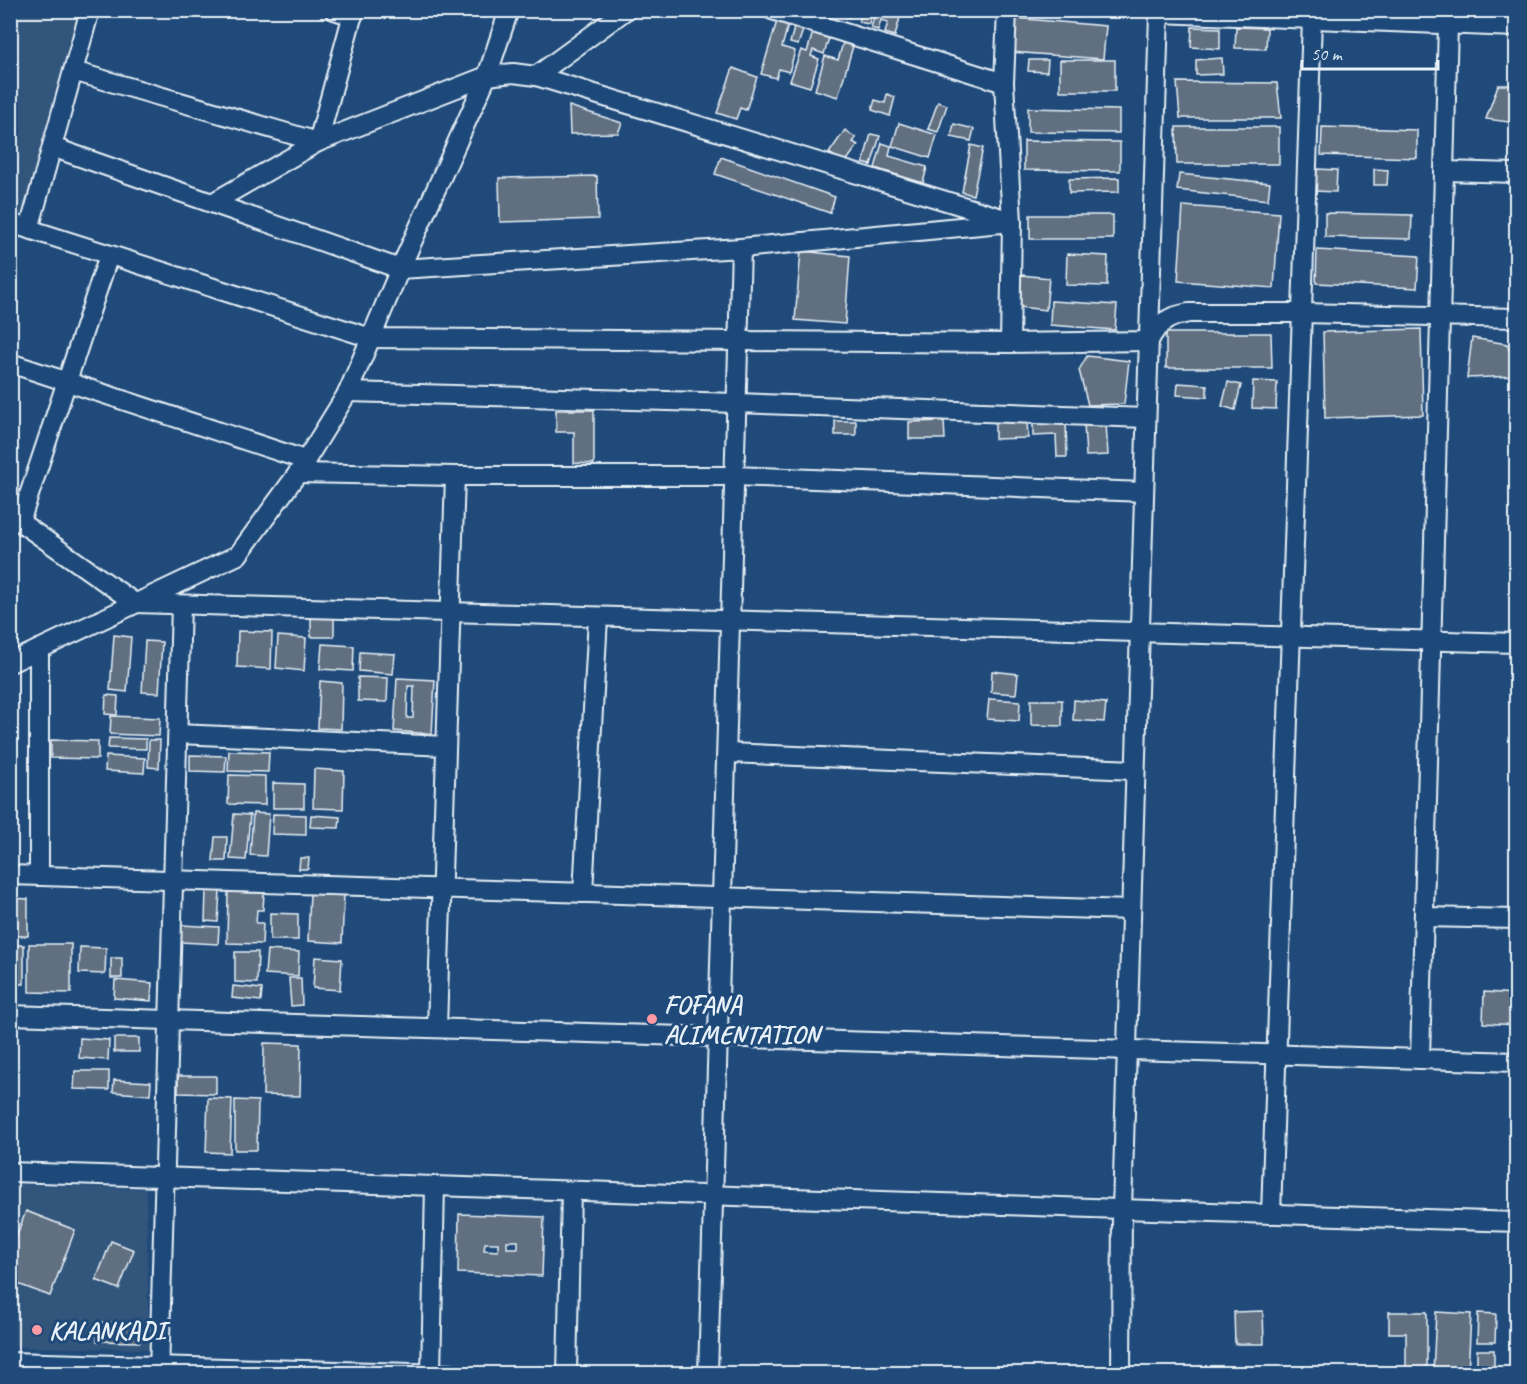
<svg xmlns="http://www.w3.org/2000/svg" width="1527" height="1384" viewBox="0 0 1527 1384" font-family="Caveat,sans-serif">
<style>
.built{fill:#33557c}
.building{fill:#617081;stroke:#e8f1f8;stroke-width:1.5;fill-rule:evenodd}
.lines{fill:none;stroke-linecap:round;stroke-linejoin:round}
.street-casing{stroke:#e8f1f8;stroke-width:22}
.street{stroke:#1f4a7a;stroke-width:18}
.poi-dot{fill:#ff9aa2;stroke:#1f4a7a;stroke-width:2}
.labels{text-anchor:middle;stroke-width:6;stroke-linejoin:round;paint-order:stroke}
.poi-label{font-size:26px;font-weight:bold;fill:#e8f1f8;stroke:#1f4a7a;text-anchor:start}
</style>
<rect width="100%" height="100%" fill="#1f4a7a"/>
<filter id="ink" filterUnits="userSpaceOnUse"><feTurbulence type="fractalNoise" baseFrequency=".0167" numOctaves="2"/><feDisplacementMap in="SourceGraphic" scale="12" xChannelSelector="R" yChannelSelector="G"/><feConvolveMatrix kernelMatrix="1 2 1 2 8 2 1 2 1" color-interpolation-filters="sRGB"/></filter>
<g filter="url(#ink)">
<g class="built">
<path d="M10,11H78L22,213L11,209Z"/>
<path d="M11,1184L146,1189L149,1349L11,1347Z"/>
</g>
<g class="building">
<path d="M843,10H851L849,17L841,15Z"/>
<path d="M854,10H872L869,24L859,22L861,12Z"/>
<path d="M876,10H902L895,36L885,33L888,22L881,20L878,30L871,28Z"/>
<path d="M1052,10H1115V13L1052,14Z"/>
<path d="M1014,18L1106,26L1103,59L1011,52Z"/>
<path d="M777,21L788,25L782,47L795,51L789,72L779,69L776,78L761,74Z"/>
<path d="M1192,27L1220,28V49L1191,47Z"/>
<path d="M1236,27L1267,28L1266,49L1235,48Z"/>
<path d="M794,28L803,30L798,45L790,43Z"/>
<path d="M813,32L829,38L824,54L813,50L811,56L819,59L810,87L790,81L801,50L807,52Z"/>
<path d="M843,43L853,46L838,97L815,90L825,56L838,60Z"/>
<path d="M1222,58L1223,74L1196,75V60Z"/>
<path d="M1029,60H1048L1047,72L1028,71Z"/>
<rect x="1060" y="60" width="55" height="31"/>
<path d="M733,68L757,77L746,110L740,108L736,119L717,113Z"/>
<path d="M1177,82L1277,83L1281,118H1180Z"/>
<path d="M1498,85H1516V123L1486,119Z"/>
<path d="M887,94L895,97L890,116L872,110L875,100L885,103Z"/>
<path d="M938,102L947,105L938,132L928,129Z"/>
<path d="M569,106L622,123L618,133L570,134Z"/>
<path d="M1028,108L1119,110V133L1028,132Z"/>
<path d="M899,123L937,135L930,158L892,146Z"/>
<path d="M954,124L974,129L971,141L951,137Z"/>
<path d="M1176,127H1279V164H1177Z"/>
<path d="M1322,127L1417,130V158L1321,155Z"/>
<path d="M845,130L856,138L853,142L858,145L845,163L829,153Z"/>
<path d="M871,134L880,136L871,165L863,163Z"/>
<path d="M1024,141L1120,142V171L1024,170Z"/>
<path d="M882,143L891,146L889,156L927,167L923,183L875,168Z"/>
<path d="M971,145L983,148L973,195L962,192Z"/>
<path d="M721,157L835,197L830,213L715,174Z"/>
<path d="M1317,169L1337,170L1336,192L1315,191Z"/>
<path d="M1374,169L1388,170L1387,185H1374Z"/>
<path d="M1179,174L1270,183L1268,200L1177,190Z"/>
<path d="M597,176L598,219L500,222L499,178Z"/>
<path d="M1119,178V192L1069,193V179Z"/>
<path d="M1183,206L1279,213L1274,288L1178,281Z"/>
<path d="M1325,213L1412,215L1411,239L1325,237Z"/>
<rect x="1030" y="215" width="83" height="24"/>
<path d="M1317,250L1419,256L1417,288L1316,283Z"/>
<path d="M801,251L850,256L845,324L795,320Z"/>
<path d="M1067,254L1108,256L1107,286L1066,285Z"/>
<path d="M1021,275L1049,278L1046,310L1019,307Z"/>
<path d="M1051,301L1117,305L1115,330L1050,325Z"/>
<path d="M1421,329L1423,415L1325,418L1323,332Z"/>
<path d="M1166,333H1271L1272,368H1166Z"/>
<path d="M1472,338L1507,344L1516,367V376L1467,378Z"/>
<path d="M1087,356L1129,361L1124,404L1088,405L1079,370Z"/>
<path d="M1253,381L1277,382L1276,409L1252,408Z"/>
<path d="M1228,382L1241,385L1235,410L1222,406Z"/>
<path d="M1178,383L1207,385V397L1177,395Z"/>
<path d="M556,410H594V464L574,463V432H556Z"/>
<rect x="835" y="421" width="21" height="14"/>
<path d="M944,421L945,439H909V422Z"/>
<path d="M1027,421L1028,438L995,439V422Z"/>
<path d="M1066,422L1067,457H1057L1056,435L1033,436V423Z"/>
<path d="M1106,423L1108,455L1086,456L1084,424Z"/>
<path d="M311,613L334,614V637H311Z"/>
<path d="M238,631L272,632L271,669L237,667Z"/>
<path d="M114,635L131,637L127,692L110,690Z"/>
<path d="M278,636L306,638L304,671L276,668Z"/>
<path d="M145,641L162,642L159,693L142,692Z"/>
<path d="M322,644L354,646L353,671L320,669Z"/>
<path d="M360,652L395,654L393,674L359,671Z"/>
<path d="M992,671L1018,674L1016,694L991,692Z"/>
<path d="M358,677L388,678L387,702L358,701Z"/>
<path d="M397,678L435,680L432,734L394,731ZM408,686H414L413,718H407Z"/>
<path d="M320,681L342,683L341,729L318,728Z"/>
<path d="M106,695L118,696L117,715L105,714Z"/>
<path d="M989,699L1020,701L1019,721L987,719Z"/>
<path d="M1031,700H1062V726L1031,725Z"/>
<path d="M1074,700L1106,703L1104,722L1073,720Z"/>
<path d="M111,716L160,718L159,736L110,734Z"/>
<path d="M109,738L146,739V749L108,748Z"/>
<path d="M51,740L98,741V759L51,758Z"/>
<path d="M149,740H160L159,768L148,767Z"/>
<path d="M229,751L269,752L268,772L228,771Z"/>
<path d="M190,755L226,756L225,772L190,771Z"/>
<path d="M106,756L145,758L144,773L105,771Z"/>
<path d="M314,769L344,771L343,809L313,808Z"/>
<path d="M229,775L265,776V805L228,804Z"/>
<path d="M273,783L304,784V808H273Z"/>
<path d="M253,813L269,814L266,856L250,855Z"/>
<path d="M234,814L250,815L246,860L230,859Z"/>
<path d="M273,814L306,815V835L272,834Z"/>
<path d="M311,815L340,817L339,828L310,827Z"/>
<path d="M215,837H227L226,861H213Z"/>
<path d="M300,858H309L308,869H299Z"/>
<path d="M206,890L220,891L218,922L205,921Z"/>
<path d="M228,892L264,893L263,910H257L256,923H263L262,944L227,943Z"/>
<path d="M310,892L344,894L342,943L308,941Z"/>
<path d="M10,898L28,899V936H10Z"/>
<path d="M270,913L298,914V940H270Z"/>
<path d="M181,925L219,927L218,944L180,942Z"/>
<path d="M29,944H71V993L29,992Z"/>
<rect x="10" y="945" width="14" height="39"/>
<path d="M80,947L106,948L105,974L79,973Z"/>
<path d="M267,950L299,952L298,976L265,974Z"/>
<path d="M235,952H258L257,983L235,982Z"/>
<path d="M315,957L342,959L340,990L313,988Z"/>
<rect x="111" y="958" width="11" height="20"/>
<path d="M289,978H301L302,1005L291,1006Z"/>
<path d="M115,980L152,983L151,1001L114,998Z"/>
<path d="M233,986L262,989L261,1001L232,998Z"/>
<path d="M1484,992L1516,994V1025L1483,1023Z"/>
<path d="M80,1038L109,1040L108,1060L79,1058Z"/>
<rect x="114" y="1038" width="25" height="14"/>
<path d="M264,1043L301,1044L300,1096L263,1095Z"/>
<path d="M75,1071H109V1090L74,1089Z"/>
<path d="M178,1076H216V1094L178,1093Z"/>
<path d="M114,1080L151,1082L150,1095L113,1092Z"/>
<path d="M208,1098L232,1099L230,1153L206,1152Z"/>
<path d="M235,1100L258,1101L257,1150H235Z"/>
<path d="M26,1211L75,1230L50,1296L10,1281V1253Z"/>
<path d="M459,1214L544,1217L542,1276L458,1273ZM507,1241H518V1248H507ZM485,1243H498V1251L484,1250Z"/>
<path d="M111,1241L134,1250L119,1289L96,1280Z"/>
<path d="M1263,1311L1264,1344H1235L1234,1312Z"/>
<path d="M1389,1312H1427V1374H1389L1390,1368H1406V1333H1389Z"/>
<path d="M1436,1312L1471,1314L1468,1374H1433Z"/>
<path d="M1478,1313L1496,1314L1495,1342H1477Z"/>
<path d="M97,1322L141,1324L140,1342L97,1341Z"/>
<rect x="1477" y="1350" width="17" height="22"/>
</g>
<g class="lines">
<g class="street-casing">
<g id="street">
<path d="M334,10L353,16"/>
<path d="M772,10L1004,83"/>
<path d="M1007,10L1004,83L1012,222L1010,343"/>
<path d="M73,71L318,142L354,10"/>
<path d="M536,76L626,10"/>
<path d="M52,147L400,269L741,248L1012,222"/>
<path d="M1444,171L1516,173"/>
<path d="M212,203L318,142L487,76L513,73L536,76L1005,219"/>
<path d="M10,223L371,338L1010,343L1149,341C1158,322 1170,316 1189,313H1302L1516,318"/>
<path d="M29,229L90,10"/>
<path d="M10,363L305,460"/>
<path d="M348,392L737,403L1146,418"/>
<path d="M298,473L455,476H735L1144,492"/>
<path d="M10,518L20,522L135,603L1516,643"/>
<path d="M20,522L109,255"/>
<path d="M10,663L238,555L298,473L348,392L400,269L487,76L509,10"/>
<path d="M178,734L446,746"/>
<path d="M727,753L1135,770"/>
<path d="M10,875L1131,910"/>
<path d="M39,876V649"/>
<path d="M583,893L598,617"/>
<path d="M1424,917L1516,919"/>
<path d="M10,1015L1516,1062"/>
<path d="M437,1028L455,476"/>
<path d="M1420,1059L1448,24"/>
<path d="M10,1172L1516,1222"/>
<path d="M1271,1214L1312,19"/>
<path d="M10,1362L450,1374"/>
<path d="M159,1374L181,605"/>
<path d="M431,1374L435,1186"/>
<path d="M567,1374L571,1191"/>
<path d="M708,1374L741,248"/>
<path d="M1121,1374L1122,1209L1159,13L1516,27"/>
</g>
</g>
<use href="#street" class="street"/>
</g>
</g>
<g class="poi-dot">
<circle cx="652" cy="1019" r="6"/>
<circle cx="37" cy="1330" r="6"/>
</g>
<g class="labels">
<g class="poi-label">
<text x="664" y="1013">FOFANA<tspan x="664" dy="30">ALIMENTATION</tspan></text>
<text x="49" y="1339">KALANKADI</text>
</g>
</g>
<rect width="1527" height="1384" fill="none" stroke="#1f4a7a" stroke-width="36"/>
<rect x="18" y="18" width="1491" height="1348" fill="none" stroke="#e8f1f8" stroke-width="2" filter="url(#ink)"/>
<path d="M1302 60v9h136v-9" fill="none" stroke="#e8f1f8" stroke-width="3"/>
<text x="1311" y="60" font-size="18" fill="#e8f1f8" stroke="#1f4a7a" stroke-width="4.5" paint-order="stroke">50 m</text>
</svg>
